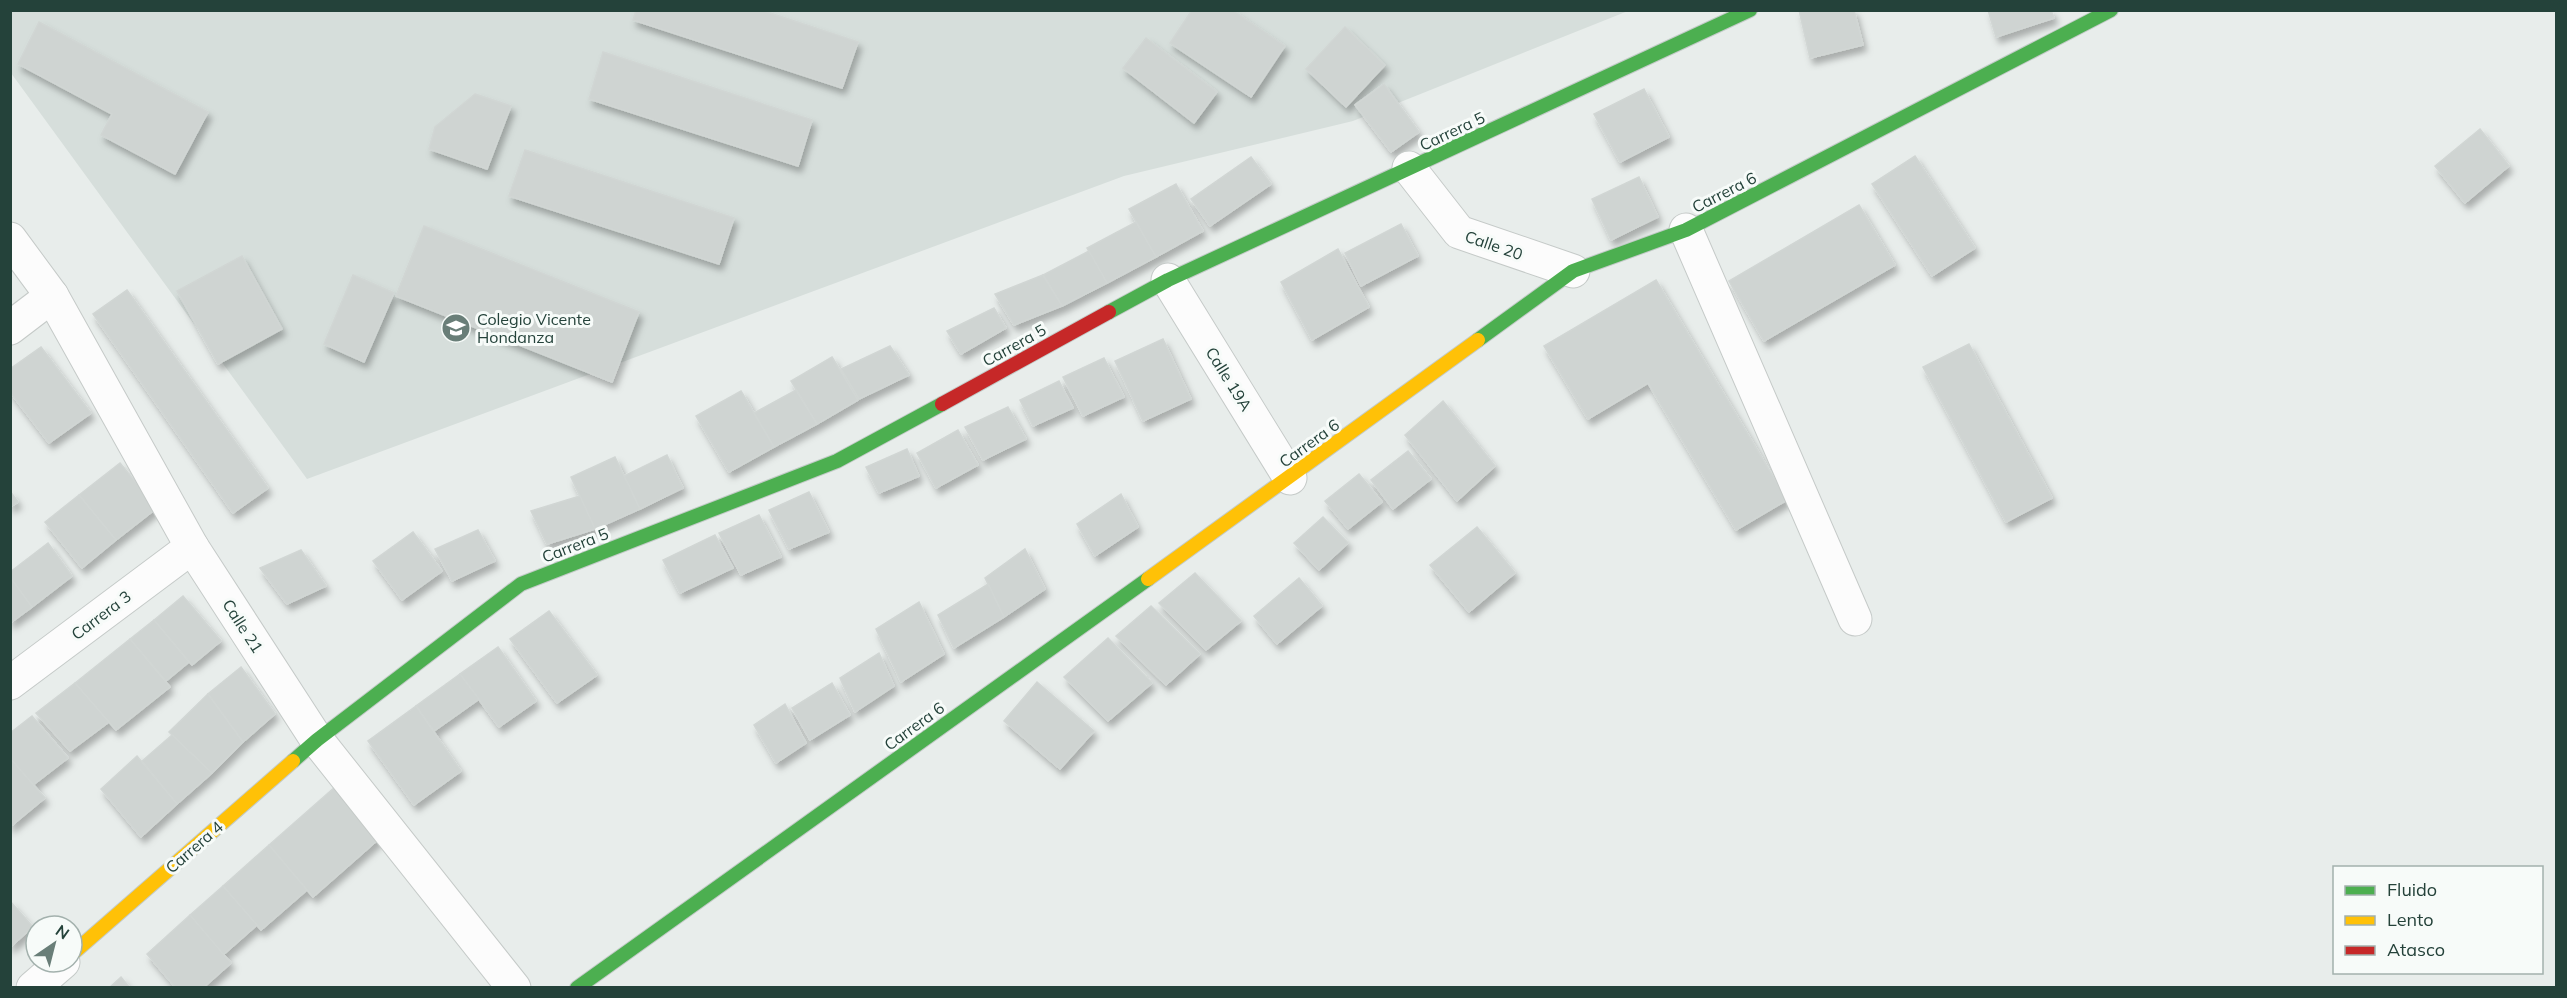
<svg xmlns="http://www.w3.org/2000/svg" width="2567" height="998" viewBox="0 0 2567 998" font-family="Mulish,sans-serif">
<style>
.built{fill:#d6dedb}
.building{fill:#cfd4d2;stroke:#d1d6d4;stroke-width:1.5;filter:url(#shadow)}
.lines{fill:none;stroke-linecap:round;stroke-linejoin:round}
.street-casing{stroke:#c5cac8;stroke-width:35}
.fast-casing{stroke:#c3cbc8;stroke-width:16}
.slow-casing{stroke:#c3cbc8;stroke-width:16}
.jam-casing{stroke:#c3cbc8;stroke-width:16}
.street{stroke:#fcfcfc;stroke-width:33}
.fast{stroke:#4caf50;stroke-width:14}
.slow{stroke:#ffc107;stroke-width:14}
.jam{stroke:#c62828;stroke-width:14}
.labels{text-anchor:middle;stroke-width:6;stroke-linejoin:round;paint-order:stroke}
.street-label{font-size:16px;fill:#24423a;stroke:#f7fbf9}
.poi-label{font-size:16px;fill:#24423a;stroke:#f7fbf9;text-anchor:start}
</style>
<defs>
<filter id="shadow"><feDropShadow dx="3.5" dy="6" stdDeviation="3" flood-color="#0004"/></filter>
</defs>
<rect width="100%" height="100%" fill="#e8edeb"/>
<path class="built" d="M10,11H1628L1353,121L1124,176L307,479L11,73Z"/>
<g class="building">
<path d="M636,10H761L858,42L842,88L633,20Z"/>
<path d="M1192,10H1232L1285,46L1251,97L1170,43Z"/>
<path d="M1799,10H1854L1863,45L1810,58Z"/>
<path d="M1988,10H2051L2054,18L1996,37Z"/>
<path d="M39,22L208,112L175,174L101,135L112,114L18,64Z"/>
<path d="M1345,27L1385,65L1346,107L1306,69Z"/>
<path d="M1146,38L1217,92L1194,123L1123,68Z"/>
<path d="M603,52L812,120L798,166L589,99Z"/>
<path d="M1384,84L1419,132L1391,152L1355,105Z"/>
<path d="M1644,89L1669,137L1620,162L1594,114Z"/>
<path d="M475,94L511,106L487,169L429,149L435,127Z"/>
<path d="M2480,129L2509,166L2465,203L2435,166Z"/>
<path d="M525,150L734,218L719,264L509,196Z"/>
<path d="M1915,156L1975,248L1932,276L1872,184Z"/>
<path d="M1251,157L1271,184L1210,226L1191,199Z"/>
<path d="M1639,177L1658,217L1611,240L1592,199Z"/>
<path d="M1176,184L1203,231L1156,257L1129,209Z"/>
<path d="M1859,205L1895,265L1764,341L1729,281Z"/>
<path d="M1136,222L1156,257L1107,283L1087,248Z"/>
<path d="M1401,224L1418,256L1361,286L1345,253Z"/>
<path d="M424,226L639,312L612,382L396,296Z"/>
<path d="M1338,249L1369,307L1312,340L1281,282Z"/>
<path d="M1089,251L1107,283L1062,306L1043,275Z"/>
<path d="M242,256L282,329L218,364L177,291Z"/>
<path d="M353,275L394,293L364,362L324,344Z"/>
<path d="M1043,275L1062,306L1014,325L995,294Z"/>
<path d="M1656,280L1787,500L1736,530L1648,383L1588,419L1544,346Z"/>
<path d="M127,290L268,488L233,513L93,314Z"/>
<path d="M994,308L1006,328L961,354L947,331Z"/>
<path d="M1163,339L1191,399L1143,421L1115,361Z"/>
<path d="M1969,344L2052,498L2006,522L1923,367Z"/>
<path d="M890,346L909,375L859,399L841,369Z"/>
<path d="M41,347L91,413L49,443L10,392V369Z"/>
<path d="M832,357L858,400L817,424L791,381Z"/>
<path d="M1104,358L1124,397L1083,416L1063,377Z"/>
<path d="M1059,381L1073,408L1033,426L1020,400Z"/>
<path d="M796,390L817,424L774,447L754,413Z"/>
<path d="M741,391L774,447L729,472L696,416Z"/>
<path d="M1443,401L1495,466L1457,501L1405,435Z"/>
<path d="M1008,407L1026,439L983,460L965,427Z"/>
<path d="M958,430L978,465L936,488L917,453Z"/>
<path d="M907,449L919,476L879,493L866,467Z"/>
<path d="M1408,451L1431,479L1393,509L1371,480Z"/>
<path d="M667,455L683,488L640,509L624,476Z"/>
<path d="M615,457L640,509L595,529L571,477Z"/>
<path d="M120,463L157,508L116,540L79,495Z"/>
<path d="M1359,474L1382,502L1348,529L1325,501Z"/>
<path d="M10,491L18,502L10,507Z"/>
<path d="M809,492L829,532L789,549L769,510Z"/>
<path d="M1121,494L1138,527L1095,556L1077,524Z"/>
<path d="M79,495L116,540L82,568L45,522Z"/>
<path d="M580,496L595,529L547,544L531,511Z"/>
<path d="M759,515L781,557L741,575L719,533Z"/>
<path d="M1323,517L1348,543L1319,570L1294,543Z"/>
<path d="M1477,527L1515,573L1469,612L1430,565Z"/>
<path d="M478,530L495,561L452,581L435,549Z"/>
<path d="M413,532L442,571L402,600L373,561Z"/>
<path d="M715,535L733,568L680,593L663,560Z"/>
<path d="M48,543L72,576L32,607L10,577V572Z"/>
<path d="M1025,549L1045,589L1004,617L985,578Z"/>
<path d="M301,550L326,586L287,604L260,568Z"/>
<path d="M1195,573L1241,621L1206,650L1159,603Z"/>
<path d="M10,577L32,607L10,623Z"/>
<path d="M1299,578L1322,606L1277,644L1254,616Z"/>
<path d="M988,584L1004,617L954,648L938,615Z"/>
<path d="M183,596L221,641L192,665L154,620Z"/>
<path d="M919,602L944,654L901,682L876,629Z"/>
<path d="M1151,606L1200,654L1166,685L1116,636Z"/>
<path d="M549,611L597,675L557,703L510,639Z"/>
<path d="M154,620L189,662L166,681L130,639Z"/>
<path d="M1108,638L1152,683L1108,721L1064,677Z"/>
<path d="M130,639L170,687L116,730L75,683Z"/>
<path d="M498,647L536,701L499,727L460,674Z"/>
<path d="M879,653L894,686L855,712L840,678Z"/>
<path d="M241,667L275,714L243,742L208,694Z"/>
<path d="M460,674L479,699L434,731L416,706Z"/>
<path d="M1037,682L1094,731L1060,769L1004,721Z"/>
<path d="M75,683L109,722L70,751L36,713Z"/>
<path d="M832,683L850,715L810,740L792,708Z"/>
<path d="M208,694L243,742L212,773L169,732Z"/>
<path d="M785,704L806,743L776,763L754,725Z"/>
<path d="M416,706L461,771L414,805L368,741Z"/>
<path d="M32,716L68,758L33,785L10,758V733Z"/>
<path d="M172,735L212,773L177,804L142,761Z"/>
<path d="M137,756L177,804L141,837L101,789Z"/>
<path d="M10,758L45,798L10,827Z"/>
<path d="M336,786L380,838L313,897L269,845Z"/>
<path d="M269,845L307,890L261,930L223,886Z"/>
<path d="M223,886L257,925L223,955L190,915Z"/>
<path d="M10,901L33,927L10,947Z"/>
<path d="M190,915L231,963L203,988H176L147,954Z"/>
<path d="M121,977L130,988H109Z"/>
</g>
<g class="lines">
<g class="street-casing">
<g id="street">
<path d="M1409,168L1459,232L1573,271"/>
<path d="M1686,230L1855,619"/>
<path d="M10,239L52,296L192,547L317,740L514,988"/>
<path d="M1168,280L1290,478"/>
<path d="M10,328L52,296"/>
<path d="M10,683L192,547"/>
<path d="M33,988L63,962"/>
</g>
</g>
<g class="fast-casing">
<g id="fast">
<path d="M1109,312L1168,280L1750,10"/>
<path d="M1478,340L1573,271L1686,230L2111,10"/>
<path d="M293,761L317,740L521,584L837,461L942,404"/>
<path d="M577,988L1148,579"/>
</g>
</g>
<g class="slow-casing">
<g id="slow">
<path d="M1148,579L1478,340"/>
<path d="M72,954L293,761"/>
</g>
</g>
<g class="jam-casing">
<path id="jam" d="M942,404L1109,312"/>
</g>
<use href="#street" class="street"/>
<use href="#fast" class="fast"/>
<use href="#slow" class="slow"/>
<use href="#jam" class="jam"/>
</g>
<defs>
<g id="school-disc" transform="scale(1.5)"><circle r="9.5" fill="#697e78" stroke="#f7fbf9"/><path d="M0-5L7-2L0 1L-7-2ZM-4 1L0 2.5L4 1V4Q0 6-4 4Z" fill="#fff"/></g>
</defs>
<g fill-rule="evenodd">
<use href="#school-disc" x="456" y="328"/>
</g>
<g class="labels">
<g class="street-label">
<text transform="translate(1452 131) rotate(-25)" y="6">Carrera 5</text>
<text transform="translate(1724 192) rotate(-27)" y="6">Carrera 6</text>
<text transform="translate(1494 245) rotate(19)" y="6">Calle 20</text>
<text transform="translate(1014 345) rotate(-29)" y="6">Carrera 5</text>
<text transform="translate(1229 379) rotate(58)" y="6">Calle 19A</text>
<text transform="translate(1309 443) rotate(-36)" y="6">Carrera 6</text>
<text transform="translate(575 545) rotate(-21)" y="6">Carrera 5</text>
<text transform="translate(101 615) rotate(-37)" y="6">Carrera 3</text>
<text transform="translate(243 626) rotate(57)" y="6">Calle 21</text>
<text transform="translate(914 726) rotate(-36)" y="6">Carrera 6</text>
<text transform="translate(194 847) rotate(-41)" y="6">Carrera 4</text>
</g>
<g class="poi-label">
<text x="477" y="325">Colegio Vicente<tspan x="477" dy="18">Hondanza</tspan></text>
</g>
</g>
<rect width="2567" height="998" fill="none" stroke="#24423a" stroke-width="24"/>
<rect x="2333" y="866" width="210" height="108" fill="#f7fbf9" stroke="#a3b1ad" stroke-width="1.5"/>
<rect x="2345" y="886" width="30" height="9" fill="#4caf50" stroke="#a3b1ad" stroke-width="1.5"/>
<text x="2387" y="896" font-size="18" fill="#24423a">Fluido</text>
<rect x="2345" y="916" width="30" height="9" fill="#ffc107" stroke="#a3b1ad" stroke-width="1.5"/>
<text x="2387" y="926" font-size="18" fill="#24423a">Lento</text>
<rect x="2345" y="946" width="30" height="9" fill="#c62828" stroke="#a3b1ad" stroke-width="1.5"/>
<text x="2387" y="956" font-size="18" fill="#24423a">Atasco</text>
<g transform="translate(54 944) rotate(35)"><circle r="28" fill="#f7fbf9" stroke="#a3b1ad" stroke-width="1.5"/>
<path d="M0-4.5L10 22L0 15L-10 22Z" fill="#697e78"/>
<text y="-9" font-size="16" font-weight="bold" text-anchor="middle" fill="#24423a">N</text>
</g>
</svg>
